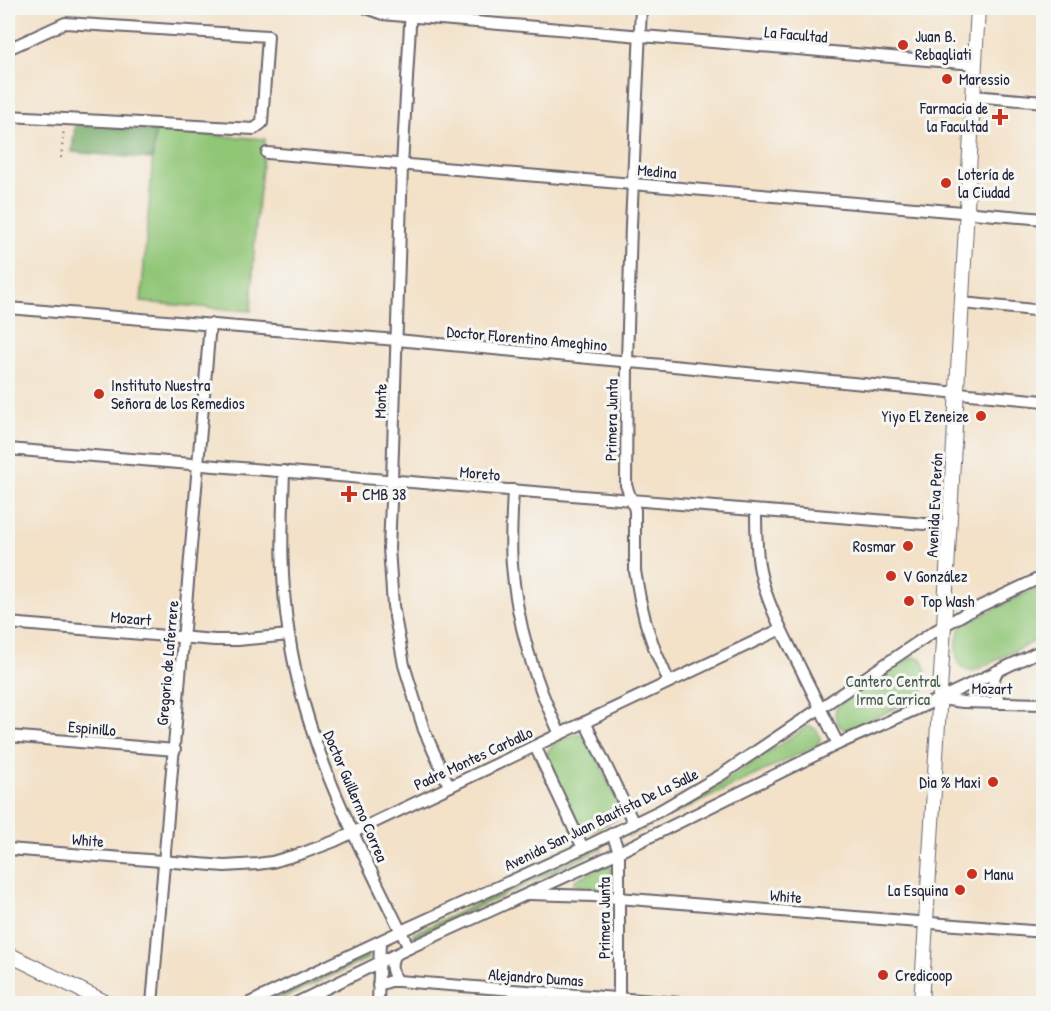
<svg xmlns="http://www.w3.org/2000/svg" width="1051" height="1011" viewBox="0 0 1051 1011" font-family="'Patrick Hand',sans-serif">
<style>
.green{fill:#91c677;stroke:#5a7459;stroke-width:1.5}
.forest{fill:#74ab68;stroke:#4b6652;stroke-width:1.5}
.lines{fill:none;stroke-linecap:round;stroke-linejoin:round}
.minor-casing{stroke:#6b656c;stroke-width:14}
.major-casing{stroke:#6b656c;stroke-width:16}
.path{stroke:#6b656c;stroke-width:2;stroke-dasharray:1.5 4.5;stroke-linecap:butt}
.minor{stroke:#fff;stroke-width:10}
.major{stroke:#fff;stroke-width:14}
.poi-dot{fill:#c8321e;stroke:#f6f6f2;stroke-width:2}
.labels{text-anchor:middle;stroke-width:6;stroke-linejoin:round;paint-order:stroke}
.street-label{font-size:16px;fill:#22223b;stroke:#f6f6f2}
.poi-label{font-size:16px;fill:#22223b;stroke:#f6f6f2;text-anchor:start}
.park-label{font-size:16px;fill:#495b50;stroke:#f6f6f2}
</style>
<rect width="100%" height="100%" fill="#f6f6f2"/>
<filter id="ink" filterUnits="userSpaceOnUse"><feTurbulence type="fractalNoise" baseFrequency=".0167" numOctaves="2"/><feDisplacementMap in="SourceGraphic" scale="12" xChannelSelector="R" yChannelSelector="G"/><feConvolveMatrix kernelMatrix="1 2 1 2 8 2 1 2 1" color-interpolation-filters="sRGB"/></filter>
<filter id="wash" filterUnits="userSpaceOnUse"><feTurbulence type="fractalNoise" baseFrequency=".008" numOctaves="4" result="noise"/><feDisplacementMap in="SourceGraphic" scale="24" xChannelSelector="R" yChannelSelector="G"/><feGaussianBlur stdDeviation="1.35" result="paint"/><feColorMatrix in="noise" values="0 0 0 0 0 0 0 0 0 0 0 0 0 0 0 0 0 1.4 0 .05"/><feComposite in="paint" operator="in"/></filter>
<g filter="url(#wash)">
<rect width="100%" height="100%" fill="#f3e1c8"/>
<g class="green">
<path d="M155,131L265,139L255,234L251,311L141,302Z"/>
<path d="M1043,585V637L976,670C951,676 954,639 962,625Z"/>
<path d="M914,657L922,659C928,669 927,687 920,696L851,730C838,731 831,716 838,705L908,659Z"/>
<path d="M808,726C816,727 820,733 820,741L816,746L628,836L627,835V833L698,799Z"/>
<path d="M579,734L586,737L589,741L621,809V813L616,820L592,831H585L578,825L546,757C548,744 566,736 579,734Z"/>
<path d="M600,846L601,847L602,849L415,937L413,936V934Z"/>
<path d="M606,865L611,867C617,892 592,889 575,885L574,882L575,880Z"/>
<path d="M367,956L369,958L273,1003H266Z"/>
</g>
<path class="forest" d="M75,125L155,131L152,159L72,152Z"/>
</g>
<g filter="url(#ink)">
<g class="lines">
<g class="minor-casing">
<g id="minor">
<path d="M366,8L383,14L393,15L974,64"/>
<path d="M411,8L402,166L392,480L389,548L393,606L404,665L424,730L449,786"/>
<path d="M641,8L631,225L627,362L626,485L635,510V571L640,599L646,624L655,650L669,682"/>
<path d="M8,49L65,23L268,36L262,123L254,129L8,116"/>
<path d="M973,96L1044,102"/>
<path d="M267,153L1044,219"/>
<path d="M962,303L1044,311"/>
<path d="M8,308L397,340L1044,401"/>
<path d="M8,449L949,526"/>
<path d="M284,471C282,526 280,580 289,635C306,749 359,846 409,948"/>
<path d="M513,490C512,515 510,540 512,565C517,625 534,680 560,734"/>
<path d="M756,511C756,531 756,552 760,571C766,600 780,627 793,653C808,683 823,714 838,744"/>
<path d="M8,623L215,640H238L289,635"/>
<path d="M997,671C991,684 992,693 1002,703"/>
<path d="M940,699L963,702L1044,704"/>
<path d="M585,722L634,824"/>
<path d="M8,736L175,750"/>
<path d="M535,746L583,848"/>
<path d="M612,834L619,852V1003"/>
<path d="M8,849L225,866L257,864L272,862L303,853L335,841L781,629"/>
<path d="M529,894L593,896L1044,932"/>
<path d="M394,955C390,966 391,972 398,981"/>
<path d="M378,985L391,981H398L692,1004"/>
<path d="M152,1004L210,324"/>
<path d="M247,1004L401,931L583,848L661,810L721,775L933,632L966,613L1044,576"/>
<path d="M294,1004L409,948L619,852L838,744L939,699L1044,649"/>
<path d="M378,1004L380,942"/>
</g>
</g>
<g class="major-casing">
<g id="major">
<path d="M8,954L109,1004"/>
<path d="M921,1004L944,625L978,8"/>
</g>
</g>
<path class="path" d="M61,158L64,128"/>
<use href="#minor" class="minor"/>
<use href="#major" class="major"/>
</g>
</g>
<g class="poi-dot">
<circle cx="903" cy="45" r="6"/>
<circle cx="947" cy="79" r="6"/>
<path d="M997 108h6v6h6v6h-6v6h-6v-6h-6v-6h6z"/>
<circle cx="946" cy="183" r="6"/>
<circle cx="99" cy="394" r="6"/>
<circle cx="981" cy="416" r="6"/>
<path d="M346 485h6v6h6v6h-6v6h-6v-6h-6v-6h6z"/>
<circle cx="908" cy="546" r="6"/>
<circle cx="891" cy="576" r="6"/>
<circle cx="909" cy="601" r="6"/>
<circle cx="993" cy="782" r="6"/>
<circle cx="972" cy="874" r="6"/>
<circle cx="960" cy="890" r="6"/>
<circle cx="883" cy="975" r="6"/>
</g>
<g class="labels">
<g class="street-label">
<text transform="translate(796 34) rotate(5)" y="6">La Facultad</text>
<text transform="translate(657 171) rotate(5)" y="6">Medina</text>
<text transform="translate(527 338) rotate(5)" y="6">Doctor Florentino Ameghino</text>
<text transform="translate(380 401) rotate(-88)" y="6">Monte</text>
<text transform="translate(611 420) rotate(-89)" y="6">Primera Junta</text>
<text transform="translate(480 473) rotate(5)" y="6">Moreto</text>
<text transform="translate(934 505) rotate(-87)" y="6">Avenida Eva Perón</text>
<text transform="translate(131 618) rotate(5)" y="6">Mozart</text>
<text transform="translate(167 663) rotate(-85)" y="6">Gregorio de Laferrere</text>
<text transform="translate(992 688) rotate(1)" y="6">Mozart</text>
<text transform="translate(92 728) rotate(5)" y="6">Espinillo</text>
<text transform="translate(473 758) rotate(-25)" y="6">Padre Montes Carballo</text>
<text transform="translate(356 796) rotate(67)" y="6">Doctor Guillermo Correa</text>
<text transform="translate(601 819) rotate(-26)" y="6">Avenida San Juan Bautista De La Salle</text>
<text transform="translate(88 840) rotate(5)" y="6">White</text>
<text transform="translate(786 896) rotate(5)" y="6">White</text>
<text transform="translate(604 918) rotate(-90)" y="6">Primera Junta</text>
<text transform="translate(536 977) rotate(4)" y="6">Alejandro Dumas</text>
</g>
<g class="poi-label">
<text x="915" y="42">Juan B.<tspan x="915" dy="18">Rebagliati</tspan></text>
<text x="959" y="85">Maressio</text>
<text x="988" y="114" text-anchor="end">Farmacia de<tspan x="988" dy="18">la Facultad</tspan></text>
<text x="958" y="180">Lotería de<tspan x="958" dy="18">la Ciudad</tspan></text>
<text x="111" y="391">Instituto Nuestra<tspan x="111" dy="18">Señora de los Remedios</tspan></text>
<text x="969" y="422" text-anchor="end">Yiyo El Zeneize</text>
<text x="362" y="500">CMB 38</text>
<text x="896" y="552" text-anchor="end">Rosmar</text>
<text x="903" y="582">V González</text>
<text x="921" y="607">Top Wash</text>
<text x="981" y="788" text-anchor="end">Dia % Maxi</text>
<text x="984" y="880">Manu</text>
<text x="948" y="896" text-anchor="end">La Esquina</text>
<text x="895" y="981">Credicoop</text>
</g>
<g class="park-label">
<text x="893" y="687">Cantero Central<tspan x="893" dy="18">Irma Carrica</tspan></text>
</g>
</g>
<rect width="1051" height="1011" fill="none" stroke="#f6f6f2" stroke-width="30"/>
</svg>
